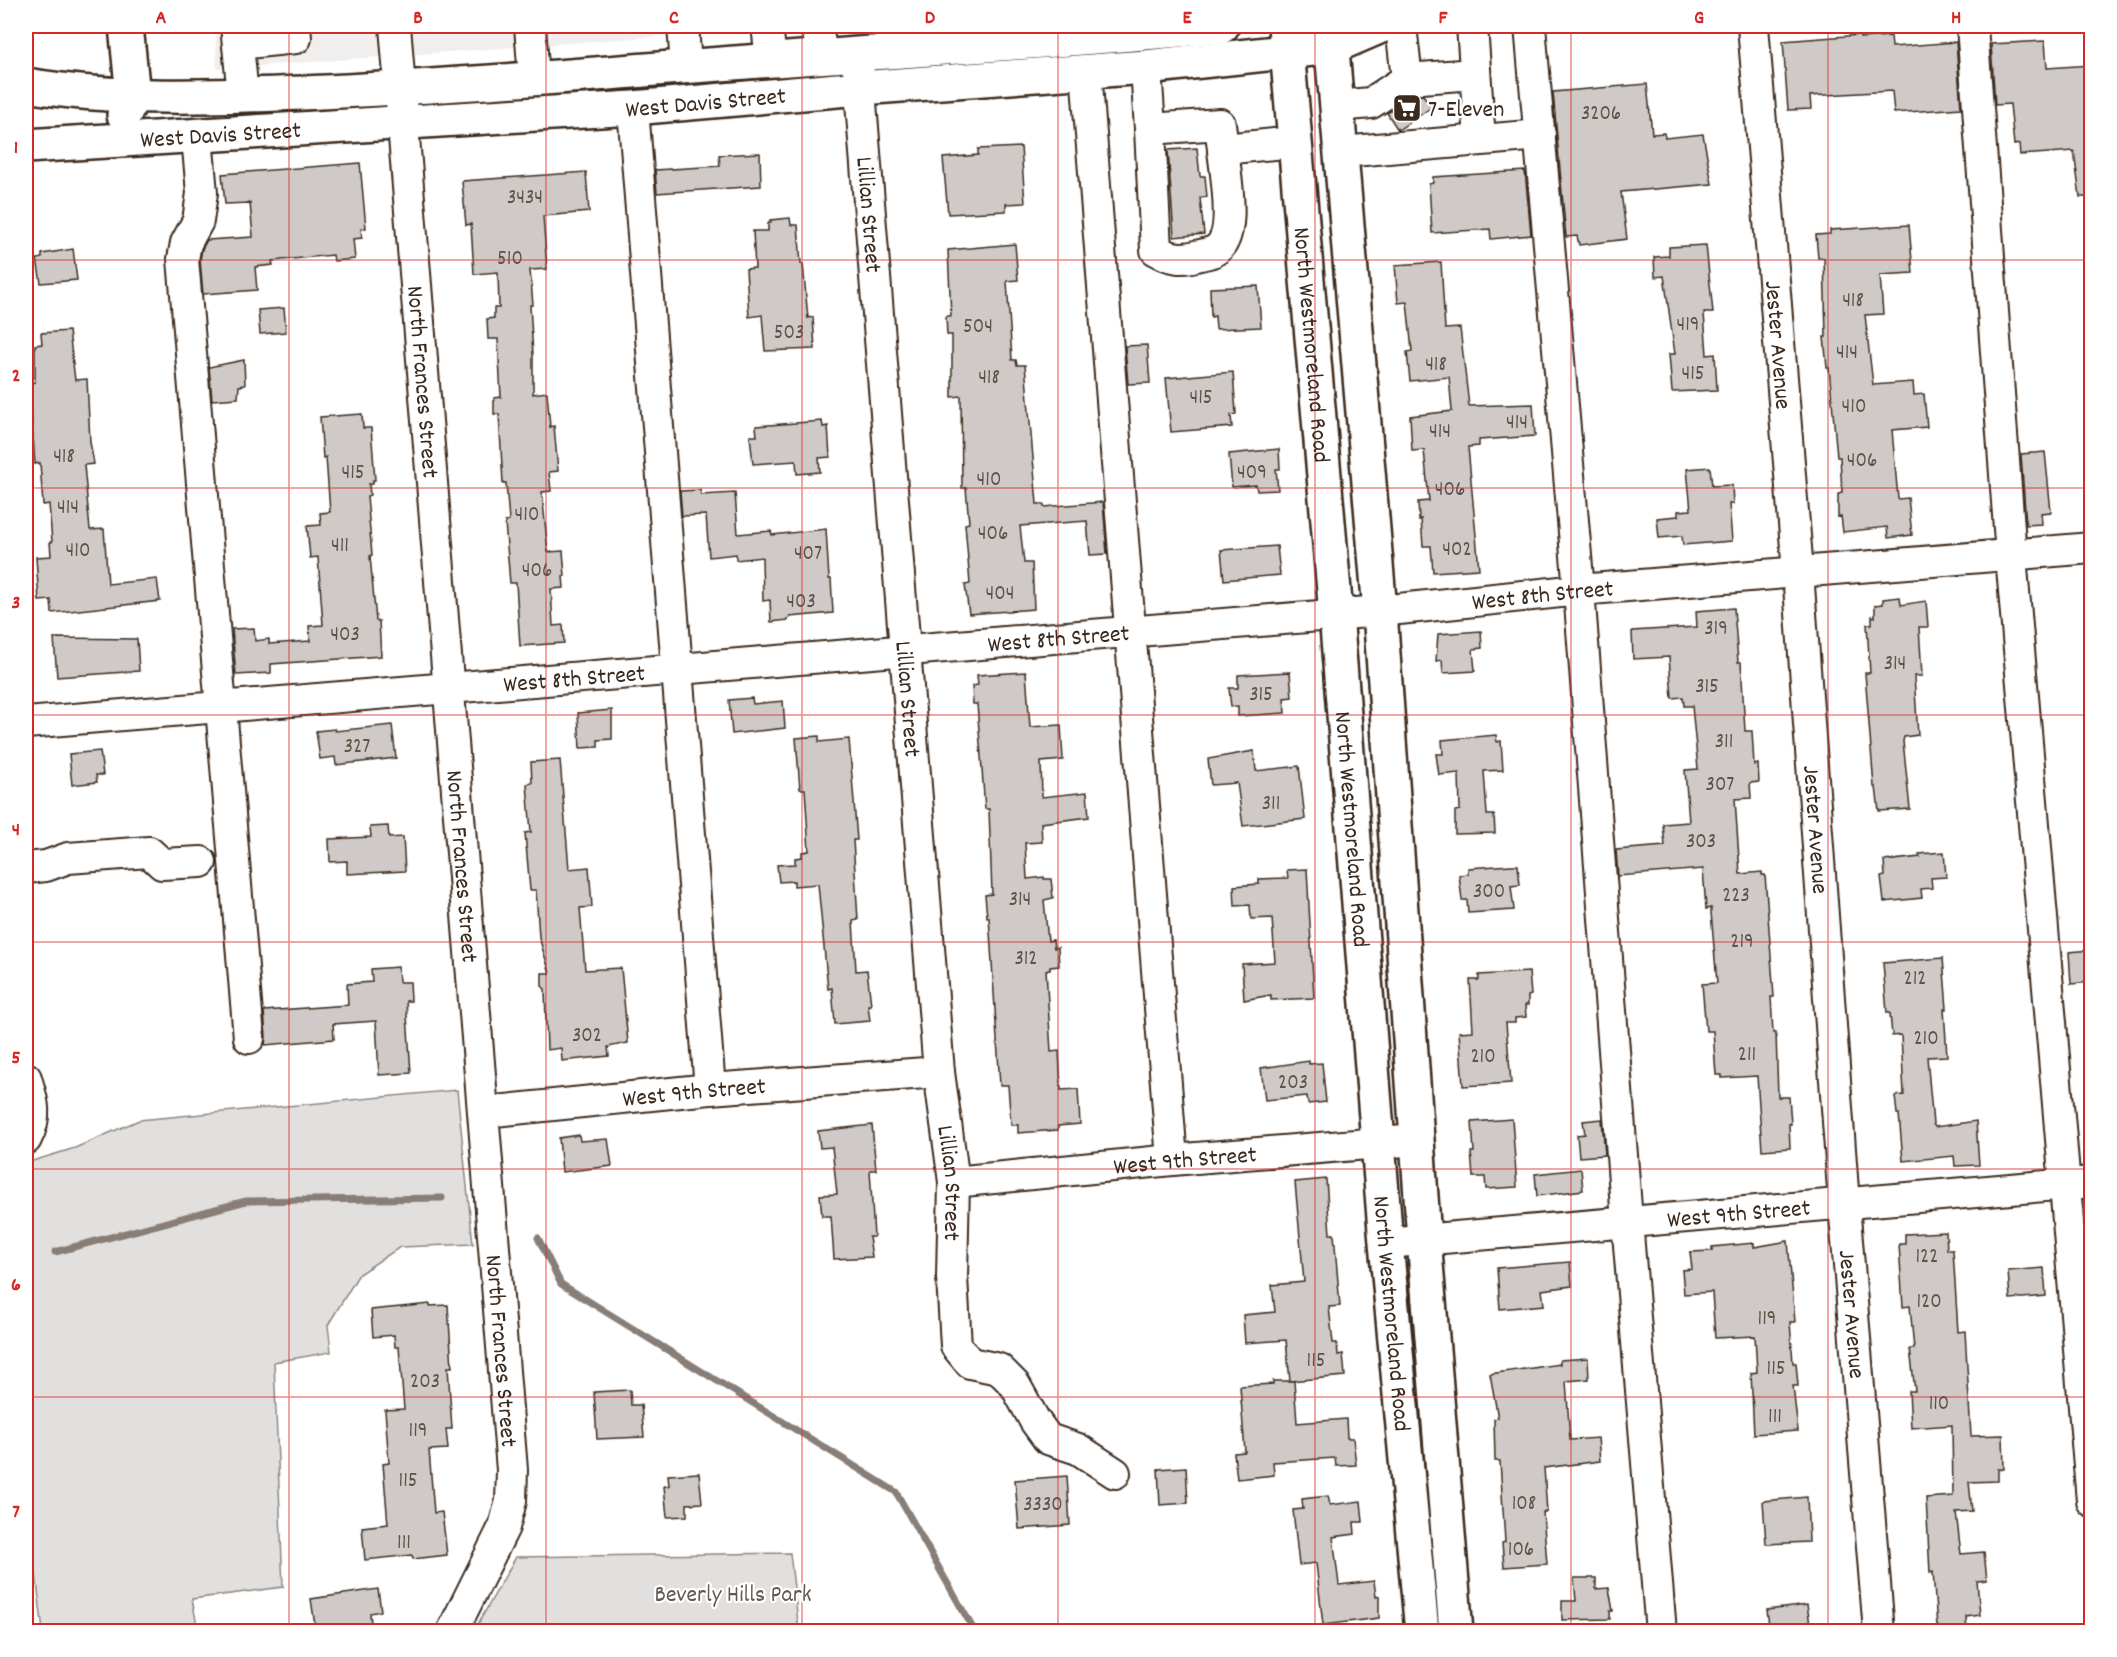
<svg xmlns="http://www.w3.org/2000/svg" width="2117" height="1657" viewBox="0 0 2117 1657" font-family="Dekko,sans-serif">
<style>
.built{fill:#f1efee}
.green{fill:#e2e0de;stroke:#8e857e;stroke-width:1.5}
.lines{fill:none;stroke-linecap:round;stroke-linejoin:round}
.stream{stroke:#887e77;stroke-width:7}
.building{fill:#cfcac7;stroke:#3b2a1e;stroke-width:1.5}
.minor-casing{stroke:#3b2a1e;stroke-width:34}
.major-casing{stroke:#3b2a1e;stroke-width:38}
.minor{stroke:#fff;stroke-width:30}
.major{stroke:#fff;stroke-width:33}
.grid{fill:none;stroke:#d62828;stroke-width:1.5;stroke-opacity:0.55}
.labels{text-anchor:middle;stroke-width:4.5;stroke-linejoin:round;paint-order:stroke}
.number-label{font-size:21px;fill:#605248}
.street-label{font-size:24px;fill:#3b2a1e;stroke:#fff}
.poi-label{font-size:24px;fill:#3b2a1e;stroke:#fff;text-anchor:start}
.park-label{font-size:24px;fill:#65584e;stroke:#fff}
.neatline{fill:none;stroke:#d62828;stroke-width:2}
.grid-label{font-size:20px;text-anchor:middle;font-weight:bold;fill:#d62828}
</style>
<rect width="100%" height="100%" fill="#fff"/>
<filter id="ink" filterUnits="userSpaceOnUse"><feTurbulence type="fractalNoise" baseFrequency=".0167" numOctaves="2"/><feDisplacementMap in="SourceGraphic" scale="12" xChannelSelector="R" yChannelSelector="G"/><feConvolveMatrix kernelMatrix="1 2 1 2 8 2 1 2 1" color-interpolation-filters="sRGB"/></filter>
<g filter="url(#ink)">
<path class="built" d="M215,26H801L217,69Z"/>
<g class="green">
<path d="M457,1090L473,1244L400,1247L359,1274L328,1325L331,1352L274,1362L283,1587L192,1599L198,1631H43L26,1493V1163L75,1148L139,1120Z"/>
<path d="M790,1553L799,1631H474L516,1557Z"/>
</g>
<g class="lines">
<g class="stream">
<path d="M538,1238L561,1284L896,1492L975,1632"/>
<path d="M55,1252L246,1201L442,1198"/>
</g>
</g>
<g class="building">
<path d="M1860,35V38L1891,36L1892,47L1956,42L1961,108L1894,113L1892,91L1810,96L1811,109L1788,110L1783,41Z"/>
<path d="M2045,41L2047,68L2091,65V197H2080L2074,151L2020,155L2019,144L2014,145L2010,104L1995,105L1991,44Z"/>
<path d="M1647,84L1652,134L1664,133L1665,138L1703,134L1712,184L1621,192L1627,239L1579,245L1577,236L1566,237L1553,92Z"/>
<path d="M1423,95L1432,107L1398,130L1387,113L1413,96Z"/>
<path d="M1021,147L1025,203L1006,204V211L948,214L943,158L978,155V149Z"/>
<path d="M1197,148L1200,176H1205L1207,197L1200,198L1204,234L1174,237L1168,150Z"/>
<path d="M760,153L761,186L657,193L655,170L720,166L719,155Z"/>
<path d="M360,163L366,228L361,229L362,238L353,239L355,259L334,261L333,255L272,261L273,265L255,267L257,290L203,294L200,260L202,249L207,240L253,237L250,203L225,204L222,174Z"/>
<path d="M1525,171L1531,235L1491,239L1490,229L1432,233L1429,184L1433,183V177Z"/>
<path d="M586,172L589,212L543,216L547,269L530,270L533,305H530L533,355V394L547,392L550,427L554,426L558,471L549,472L551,491L542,492L548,552L563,551L565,576H563L564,588L551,589L553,626L563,625L564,643L520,646L516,583H510L505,522L509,521L506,483H503L499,414H494V398L501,397L498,339H488L487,319L494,318V308H499L498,272L474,274L471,224L466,225L462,181Z"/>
<path d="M790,218L791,225H798L801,264H803L808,318L813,317L815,349L765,351L762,315L749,317L746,269L755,268L753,231H768V223H771L770,220Z"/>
<path d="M1909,225L1913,273L1880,275L1883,314L1865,315L1873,385L1913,382L1914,395L1924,394L1927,427L1892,430L1898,499L1908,498L1912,535L1888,538L1887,527L1843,532L1841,516L1838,517V494L1842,493L1840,457H1837L1829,368H1827L1824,337H1826L1824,258H1818L1816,235L1830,234V230Z"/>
<path d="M1015,244L1018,280L1007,281L1012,360H1016L1017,365H1025L1037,504H1044V507L1103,502L1107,554L1090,555L1087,521L1020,526L1024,563H1032L1034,609L969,614L965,585L970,584L965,524L969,523L966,488H962L961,396L952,397V335H947L946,316H951L948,250Z"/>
<path d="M1706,245L1713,313H1704L1707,355L1715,354L1717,390L1672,392L1669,354H1675L1664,276L1655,277L1654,257L1669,256V247Z"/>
<path d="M73,249L77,280L41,283L37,259L42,258V254Z"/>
<path d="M1441,262L1445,329L1460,328L1469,406L1533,404L1535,436L1479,440V446L1468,447L1479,569L1433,572L1431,546H1423L1421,519L1419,520L1418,502L1429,501L1424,450L1412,451L1410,416L1452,411L1449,377L1410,381L1407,352L1412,351L1407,302L1398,303L1395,265Z"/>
<path d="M1258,286L1261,327L1216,329L1215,316L1211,317L1210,288Z"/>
<path d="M284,308L286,332L260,334L258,310Z"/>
<path d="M69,331L75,380L87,379L90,442L94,464L84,465L90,530L104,529L108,584L157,579L160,601L52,613L51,600L39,601L36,557L51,556L50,542H52L49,504L43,505L40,463L35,464L29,383L35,382V345L42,344L41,333Z"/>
<path d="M1147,345L1150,383L1128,384L1125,346Z"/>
<path d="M244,360L245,385L239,386L238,398L212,400L209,367Z"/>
<path d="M1233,372L1236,414L1231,415L1232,427L1171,432L1166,378Z"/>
<path d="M362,414L363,428H371L375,480H373V484H369L370,495L367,496L372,555L370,556L376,621H379L381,656L271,664V673L236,675L232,629L254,628L255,641L269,639V644L310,641L309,626L323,625L318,557L310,558L307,526L321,525L320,513L330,512L326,457L323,458L320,417Z"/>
<path d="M822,421L823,427L828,426L830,457L819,458L820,472L797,474L796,461L753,464L750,436H757L756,426Z"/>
<path d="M1279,449L1280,469H1276L1278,490L1257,491L1256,485L1232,487L1229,454Z"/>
<path d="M2045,452L2051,512L2041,513L2042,524L2026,525L2021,454Z"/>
<path d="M1710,467L1712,486L1732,485L1733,504H1729L1732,541L1683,545L1682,536L1659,538L1657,518L1678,516V511L1691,510L1687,469Z"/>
<path d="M700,490L701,495L735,493L738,534L771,531L772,535L826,529L829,579H831L833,613L789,617L788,620L771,622L770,600L763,601L762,557L736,560V554L709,557L706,515L682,516L680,491Z"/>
<path d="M1277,546L1280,575L1224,580L1221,550Z"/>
<path d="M1900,597L1901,605L1926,601L1928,627H1919L1922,676H1914L1918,735L1904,737L1903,741L1910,809L1879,811L1876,787H1874L1865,673H1870L1867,624H1872V616L1875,617V605L1883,604V599Z"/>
<path d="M1734,608L1738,662H1741L1745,731H1752L1754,765L1758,764L1759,782L1750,783L1751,798L1735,799L1740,874L1762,872V875H1765L1774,997H1771L1773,1033H1776L1778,1097H1789L1791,1124H1789L1790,1148L1762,1150L1757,1076L1722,1078V1075H1716L1713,1031H1706L1702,984L1717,983L1711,912V908L1706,909L1703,869L1618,876L1616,850L1665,846L1663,824L1689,822L1685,770L1698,769L1692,706H1684L1683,697L1672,698L1669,657L1633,659L1632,631L1697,627L1696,611Z"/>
<path d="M1481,631L1482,648L1473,649L1475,671L1443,673L1442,660L1436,661L1438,634Z"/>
<path d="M54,638L137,639L139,671L57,677Z"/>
<path d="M1026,672L1030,727L1061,725L1063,760L1041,762L1042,797L1087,792L1089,817L1041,823L1042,842L1025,843L1027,879L1044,877V879H1051L1053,898L1044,900L1048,941L1053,940L1054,948L1058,947L1059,966L1050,967V970H1046L1051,1052L1059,1051L1061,1090L1078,1089L1080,1124L1058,1126V1130L1018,1133V1125H1011L1008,1085H1000L989,917H987L985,895L992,894L989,809H985L977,704H973L972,686L978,685L977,675Z"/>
<path d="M1290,672L1292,697L1284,698L1285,713L1238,716V706L1231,707L1229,688H1238V675Z"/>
<path d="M752,698L753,704L783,701L785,728L732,734L729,700Z"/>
<path d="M612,710V739L598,740V747L580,748L578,713Z"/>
<path d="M392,725L396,758L336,765L335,757L320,759L316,731L335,729V731Z"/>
<path d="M1496,735L1497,742L1501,741L1503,770L1484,771L1487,815H1494L1495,833L1455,834V811L1460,810L1459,773L1439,775L1436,754H1443L1442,740Z"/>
<path d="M819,736V742L849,739L857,840H853L858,920L853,921L856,971L867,970L871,1005H868L870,1021L835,1024L832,988L828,989L818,884L794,886V881L779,882L777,865L795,864V858L802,857V852L809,851L805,789H800L796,738Z"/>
<path d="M100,751L103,775H96L97,782L72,785L69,754Z"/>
<path d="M1254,751L1256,771L1299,766L1305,819L1243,826L1237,783L1211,785L1208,759Z"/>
<path d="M560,760L569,869L589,867L592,907L580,908L585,970L621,968L628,1043L608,1047L609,1056L562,1061L561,1048L547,1050L545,989L542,986V973H550L539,937L536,890H530L525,833L531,832L527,784L532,783L531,762Z"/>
<path d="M388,826L389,838L403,837L405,871L347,874V861L330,862L329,839L371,837L370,827Z"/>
<path d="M1944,852L1946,877L1931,878L1932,888L1921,889L1922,898L1884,902L1881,877L1885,876L1884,861L1920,857L1919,854Z"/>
<path d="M1511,865H1518L1520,885L1511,886L1514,910L1468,913L1467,900H1462L1459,875L1468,874V868Z"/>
<path d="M1307,869L1314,998L1271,1000V995L1244,1000L1242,964L1275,962L1272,918L1251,919L1250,905L1235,906L1234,886L1259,884V879L1288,878L1287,870Z"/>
<path d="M2091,950V982L2071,984L2069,952Z"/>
<path d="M1943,958L1947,1009H1944L1947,1056L1927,1057L1933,1124L1935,1127L1976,1121L1979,1165L1955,1166L1954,1156L1903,1161L1899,1114H1897L1895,1096L1904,1095L1901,1035L1892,1036L1890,1013H1887L1883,963Z"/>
<path d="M398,967L399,982H410L411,1001H406L411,1073L379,1075L376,1021L333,1024L334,1039L265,1045L266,1037L264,1011L348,1005L347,984L372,982L371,969Z"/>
<path d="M1529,972L1531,995L1528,996V1005H1525L1526,1017L1515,1018V1023H1506L1511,1083L1463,1086L1459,1032L1473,1031L1470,980H1479V975Z"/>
<path d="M1309,1061V1064L1322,1063L1326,1102L1308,1104L1307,1096L1265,1100L1261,1068Z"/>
<path d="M1512,1119L1517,1187L1486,1189L1485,1177H1473L1471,1152H1474L1472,1122Z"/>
<path d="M1602,1119L1605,1155L1579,1157L1577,1135L1585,1134L1583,1121Z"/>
<path d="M872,1125L876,1170H870L874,1237H869L872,1257L834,1259L831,1216H822L820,1195L837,1194L832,1147L820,1148L818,1131Z"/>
<path d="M579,1135L580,1141L608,1139L612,1166L562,1172L559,1138Z"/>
<path d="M1581,1169L1583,1190L1537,1196L1535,1174Z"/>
<path d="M1326,1179L1330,1234H1334L1340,1306L1329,1307L1333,1343H1337L1338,1355L1343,1354L1345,1376L1290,1381L1286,1340L1245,1343L1243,1315L1275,1312L1272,1285L1304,1282L1295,1182Z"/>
<path d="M1946,1232L1947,1250H1953L1958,1332L1965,1331L1971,1436L2003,1435L2004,1469H1998V1481L1969,1482L1972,1511L1956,1512L1961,1554L1984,1552L1987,1580L1977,1581L1980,1615L1966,1617L1967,1632H1939L1938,1626H1937L1933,1572L1930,1573L1926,1498L1953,1496L1952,1425L1911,1428L1909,1391H1915L1910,1349H1914L1910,1306L1903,1307L1899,1244H1905V1234Z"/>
<path d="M1788,1241L1795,1322H1790L1793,1363H1796L1798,1386H1793L1798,1431L1754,1434L1751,1373L1757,1372L1755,1336L1715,1338L1712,1292L1684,1294L1682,1270L1692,1269L1690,1252L1712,1251V1247L1754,1243V1247Z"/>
<path d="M1570,1262L1572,1286L1542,1290L1544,1305L1500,1309L1497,1268Z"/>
<path d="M2044,1268L2046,1296L2010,1299L2008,1271Z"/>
<path d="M430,1304V1306L448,1305L452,1367H448L452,1429H446L448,1449L429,1450L434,1513L442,1512L447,1555L413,1559L412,1555L365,1560L362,1527L388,1524L383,1464L389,1463L385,1410L404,1409L399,1347H395L394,1335L373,1337L371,1310Z"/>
<path d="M1588,1358L1589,1379L1566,1381L1570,1440L1598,1438L1600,1461L1544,1468L1547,1512H1543L1547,1564L1504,1567L1502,1543L1505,1542L1500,1461H1495L1494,1419L1498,1418L1490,1374L1560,1364V1360Z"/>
<path d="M1273,1381H1294L1297,1423L1346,1419L1347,1438H1353L1356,1465L1336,1466L1335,1458L1273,1462L1274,1475L1237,1479L1234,1453L1245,1452L1240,1386L1273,1384Z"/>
<path d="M630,1390L631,1405H641L644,1437L597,1439L594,1392Z"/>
<path d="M1186,1467L1188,1503L1160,1505L1158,1469Z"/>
<path d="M699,1473L702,1503L687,1504V1516L667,1517L664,1486H669L668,1475Z"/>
<path d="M1067,1476L1070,1525L1019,1529L1015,1480Z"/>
<path d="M1328,1496L1330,1505L1361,1501L1363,1522H1354L1355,1534L1333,1537L1339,1585L1374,1581L1376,1597L1379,1596V1618L1323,1625L1316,1563L1299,1565L1293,1510L1303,1509L1302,1499Z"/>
<path d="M1807,1497L1809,1542L1766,1544L1763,1501Z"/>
<path d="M1574,1578H1596V1589L1609,1588L1613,1611H1610V1619L1562,1620V1601H1576Z"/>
<path d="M378,1589L381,1611L370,1613L371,1623L357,1625L358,1632H316L311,1599Z"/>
<path d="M1807,1605L1810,1624L1804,1625L1805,1632H1770L1767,1610Z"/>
</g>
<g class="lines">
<g class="minor-casing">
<g id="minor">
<path d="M236,26L243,95"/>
<path id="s1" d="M395,26L512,1470L511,1501L504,1527L452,1632"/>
<path d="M530,26L534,79"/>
<path d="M683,26L686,66"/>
<path d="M767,26L771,59"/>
<path d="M817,26L822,55"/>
<path d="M930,26L932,48"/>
<path d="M1472,26L1480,140"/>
<path d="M1530,26L1579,590L1627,1221L1661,1632"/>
<path id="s2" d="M1753,26L1798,572L1844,1204L1879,1632"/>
<path d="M1972,26L2011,556L2092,1501"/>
<path d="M238,44L296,38L295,26"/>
<path id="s3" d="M857,53L939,1072L954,1182L952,1277L956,1346L970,1363L999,1369L1015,1385L1035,1421L1048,1439L1078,1449L1115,1473"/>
<path d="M1146,67L1150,129L1220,124L1223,149L1294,142"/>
<path d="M1086,71L1172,1160"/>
<path d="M1407,79L1475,74"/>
<path d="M1337,106L1371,103L1407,79L1401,26"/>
<path d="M633,108L710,1089"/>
<path d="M1150,129L1156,250C1171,259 1183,260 1200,255C1204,254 1210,253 1214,251C1239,238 1225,173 1223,149"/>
<path d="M197,137L202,193L198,221L186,243L183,259L249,1038"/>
<path d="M1341,152L1540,135"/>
<path id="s4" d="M26,723L1380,611L1579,590L2092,548"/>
<path d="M26,868L46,866L68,858L149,852L162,864L201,862"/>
<path d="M26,1078C33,1101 38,1117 26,1139"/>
<path id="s5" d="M485,1112L710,1089L939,1072"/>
<path id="s6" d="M954,1182L1172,1160L1417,1140"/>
<path id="s7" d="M1386,1243L2092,1182"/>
</g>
</g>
<g class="major-casing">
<g id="major">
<path id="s8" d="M1285,26L1336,614L1386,1243L1422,1632"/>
<path d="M1330,26L1380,611L1424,1239L1456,1632"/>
<path d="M26,85C117,100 210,97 302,93C413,88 523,80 633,71C829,54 1026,45 1222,26"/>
<path d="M124,115L133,96L126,26"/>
<path id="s9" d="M26,146L633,108L860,88L1146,67L1332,47L1381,26"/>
</g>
</g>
<use href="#minor" class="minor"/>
<use href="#major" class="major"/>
</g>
</g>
<path class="grid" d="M289,26V1632M546,26V1632M802,26V1632M1058,26V1632M1315,26V1632M1571,26V1632M1828,26V1632M26,260H2092M26,488H2092M26,715H2092M26,942H2092M26,1169H2092M26,1397H2092"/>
<defs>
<g id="supermarket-square" transform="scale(1.5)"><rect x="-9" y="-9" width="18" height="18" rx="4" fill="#3b2a1e" stroke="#fff"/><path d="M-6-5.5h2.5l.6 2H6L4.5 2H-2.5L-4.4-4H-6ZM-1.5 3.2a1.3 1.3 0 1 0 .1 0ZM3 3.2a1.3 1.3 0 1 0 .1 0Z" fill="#fff"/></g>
</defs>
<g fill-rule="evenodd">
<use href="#supermarket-square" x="1407" y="108"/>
</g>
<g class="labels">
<g class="number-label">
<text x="1601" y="119">3206</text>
<text x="525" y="203">3434</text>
<text x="510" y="264">510</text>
<text x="1853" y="306">418</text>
<text x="1688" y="330">419</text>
<text x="978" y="332">504</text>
<text x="789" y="338">503</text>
<text x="1847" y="358">414</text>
<text x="1436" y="370">418</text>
<text x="1693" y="379">415</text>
<text x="989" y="383">418</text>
<text x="1201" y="403">415</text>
<text x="1854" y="412">410</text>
<text x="1517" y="428">414</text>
<text x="1440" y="437">414</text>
<text x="64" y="462">418</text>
<text x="1862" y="466">406</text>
<text x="353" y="478">415</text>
<text x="1252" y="478">409</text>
<text x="989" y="485">410</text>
<text x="1450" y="495">406</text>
<text x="68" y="513">414</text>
<text x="527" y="520">410</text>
<text x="993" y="539">406</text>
<text x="340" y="551">411</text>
<text x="1457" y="555">402</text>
<text x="78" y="556">410</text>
<text x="808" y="559">407</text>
<text x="537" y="576">406</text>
<text x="1000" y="599">404</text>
<text x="801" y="607">403</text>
<text x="1716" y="634">319</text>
<text x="345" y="640">403</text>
<text x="1895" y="669">314</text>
<text x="1707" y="692">315</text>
<text x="1261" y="700">315</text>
<text x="1724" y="747">311</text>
<text x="357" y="752">327</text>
<text x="1720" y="790">307</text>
<text x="1271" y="809">311</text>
<text x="1701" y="847">303</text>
<text x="1489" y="897">300</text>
<text x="1736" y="901">223</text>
<text x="1020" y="905">314</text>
<text x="1742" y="947">219</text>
<text x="1026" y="964">312</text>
<text x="1915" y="984">212</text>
<text x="587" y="1041">302</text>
<text x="1926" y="1044">210</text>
<text x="1747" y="1060">211</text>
<text x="1483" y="1062">210</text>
<text x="1293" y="1088">203</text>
<text x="1927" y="1262">122</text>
<text x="1929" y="1307">120</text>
<text x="1767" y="1324">119</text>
<text x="1316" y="1366">115</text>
<text x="1776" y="1374">115</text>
<text x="425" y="1387">203</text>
<text x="1939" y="1409">110</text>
<text x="1775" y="1422">111</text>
<text x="418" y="1436">119</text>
<text x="408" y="1486">115</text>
<text x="1524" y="1509">108</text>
<text x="1043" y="1510">3330</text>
<text x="404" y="1548">111</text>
<text x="1521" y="1555">106</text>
</g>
<g class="street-label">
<text dy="8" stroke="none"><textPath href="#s9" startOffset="681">West Davis Street</textPath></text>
<text dy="8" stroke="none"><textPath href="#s9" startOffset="195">West Davis Street</textPath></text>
<text dy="8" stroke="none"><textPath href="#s3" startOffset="162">Lillian Street</textPath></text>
<text dy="8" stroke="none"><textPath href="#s8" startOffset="320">North Westmoreland Road</textPath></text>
<text dy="8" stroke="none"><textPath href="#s2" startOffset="320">Jester Avenue</textPath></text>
<text dy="8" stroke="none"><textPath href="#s1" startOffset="357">North Frances Street</textPath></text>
<text dy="8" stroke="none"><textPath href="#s4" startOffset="1522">West 8th Street</textPath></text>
<text dy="8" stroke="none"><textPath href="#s4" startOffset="1036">West 8th Street</textPath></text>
<text dy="8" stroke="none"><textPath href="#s4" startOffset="550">West 8th Street</textPath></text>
<text dy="8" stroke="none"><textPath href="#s3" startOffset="648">Lillian Street</textPath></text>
<text dy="8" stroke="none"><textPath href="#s8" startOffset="806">North Westmoreland Road</textPath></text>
<text dy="8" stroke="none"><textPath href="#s2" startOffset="806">Jester Avenue</textPath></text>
<text dy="8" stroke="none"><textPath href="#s1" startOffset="843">North Frances Street</textPath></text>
<text dy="8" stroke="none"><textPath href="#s5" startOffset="210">West 9th Street</textPath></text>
<text dy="8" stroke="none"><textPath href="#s6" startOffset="232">West 9th Street</textPath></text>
<text dy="8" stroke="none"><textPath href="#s3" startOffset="1134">Lillian Street</textPath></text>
<text dy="8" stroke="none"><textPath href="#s7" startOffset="354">West 9th Street</textPath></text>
<text dy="8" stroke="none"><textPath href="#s8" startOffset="1292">North Westmoreland Road</textPath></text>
<text dy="8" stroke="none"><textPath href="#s2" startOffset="1292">Jester Avenue</textPath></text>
<text dy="8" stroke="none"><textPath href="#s1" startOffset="1329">North Frances Street</textPath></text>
</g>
<g class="poi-label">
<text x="1428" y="116">7-Eleven</text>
</g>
<g class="park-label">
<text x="733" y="1601">Beverly Hills Park</text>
</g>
</g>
<rect width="2117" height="1657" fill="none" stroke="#fff" stroke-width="66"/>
<rect x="33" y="33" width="2051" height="1591" class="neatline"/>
<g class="grid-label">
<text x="161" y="23">A</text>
<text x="418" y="23">B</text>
<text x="674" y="23">C</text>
<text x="930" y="23">D</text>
<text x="1187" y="23">E</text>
<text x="1443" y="23">F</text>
<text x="1699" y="23">G</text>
<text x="1956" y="23">H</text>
<text x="16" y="153">1</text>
<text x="16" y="381">2</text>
<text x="16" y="608">3</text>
<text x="16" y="835">4</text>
<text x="16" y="1063">5</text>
<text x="16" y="1290">6</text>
<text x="16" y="1517">7</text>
</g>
</svg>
